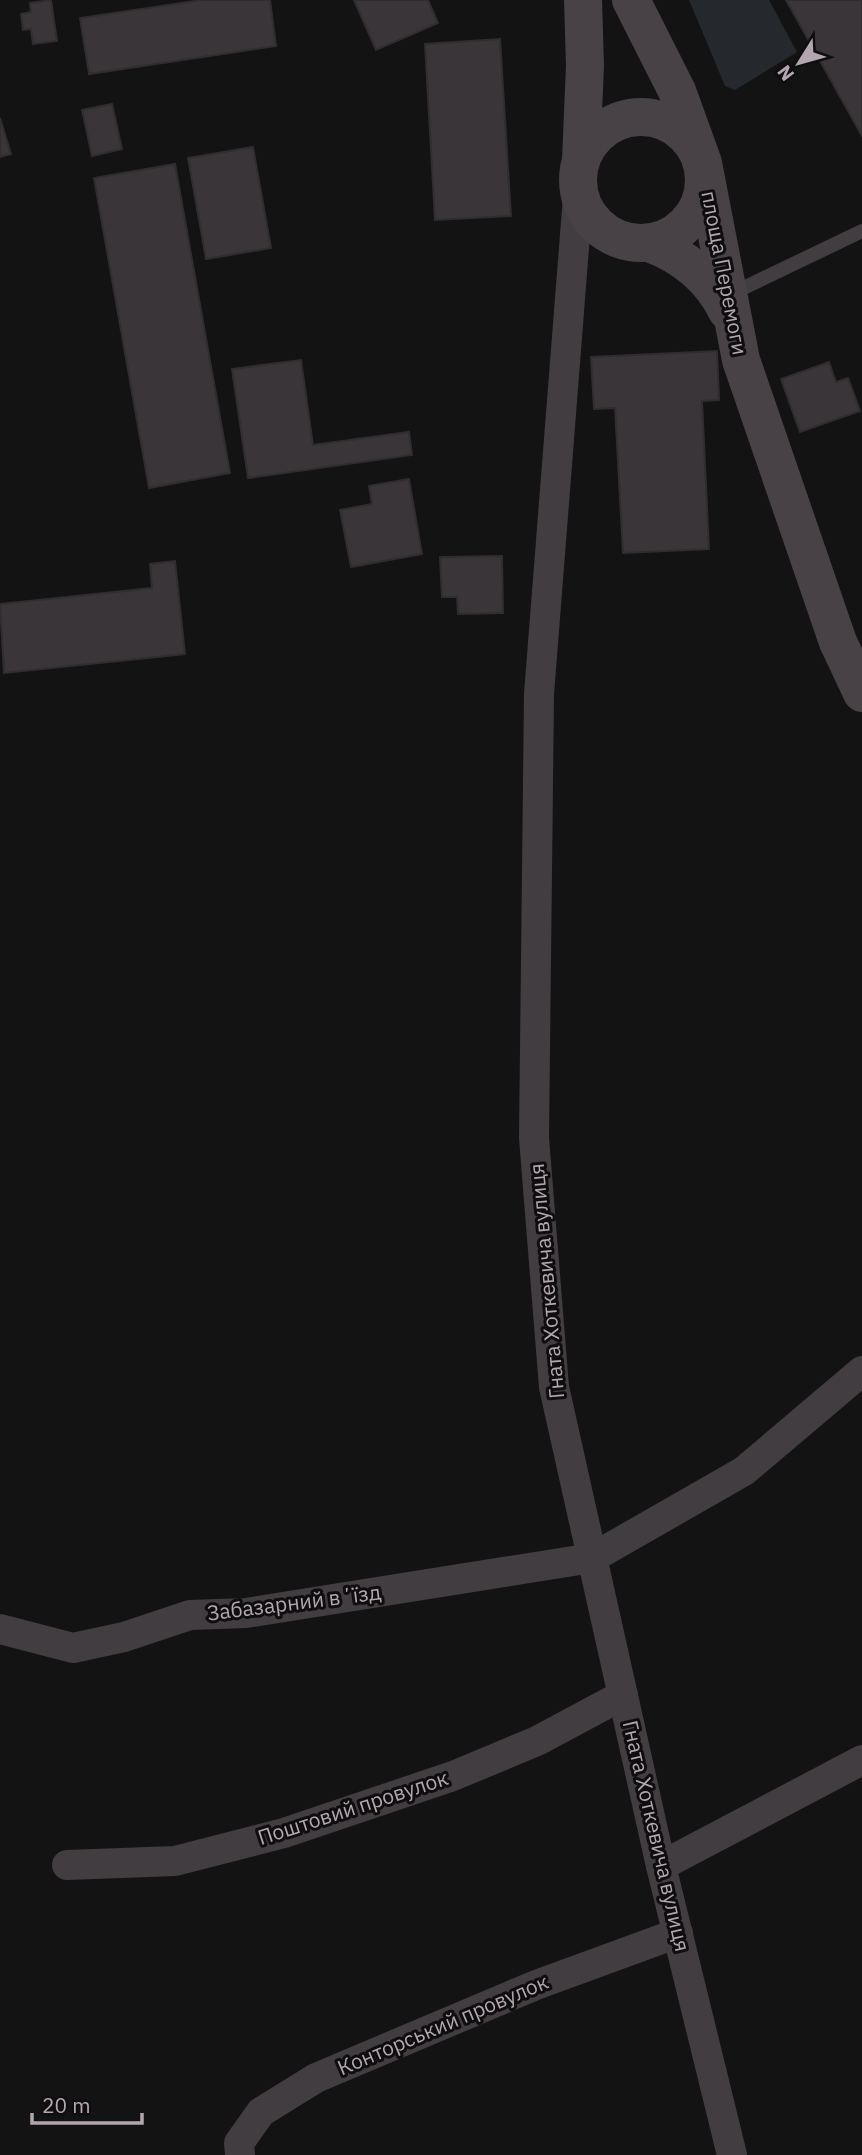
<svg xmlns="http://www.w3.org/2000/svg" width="862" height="2155" viewBox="0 0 862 2155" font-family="'IBM Plex Sans',sans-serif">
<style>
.green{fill:#25292d}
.building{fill:#393538;stroke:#302d2e;stroke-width:2}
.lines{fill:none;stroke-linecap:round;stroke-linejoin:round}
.lane{stroke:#423d41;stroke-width:14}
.street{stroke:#423d41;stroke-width:30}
.secondary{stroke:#484247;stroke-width:38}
.labels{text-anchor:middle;stroke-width:6;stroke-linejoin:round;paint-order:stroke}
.street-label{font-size:21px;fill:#b3a6b1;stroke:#0f0e0e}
</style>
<rect width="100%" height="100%" fill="#141313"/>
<path class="green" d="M689,0H769L797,52L735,90L725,86Z"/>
<g class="building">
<path d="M51,0L57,41L33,44L31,29L23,30L21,14L31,12L30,3Z"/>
<path d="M202,0H270L276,46L89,74L80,18Z"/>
<path d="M354,0H428L438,23L376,50Z"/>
<path d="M786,0H862V136Z"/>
<path d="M500,39L511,216L435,220L425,44Z"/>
<path d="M112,104L122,149L92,156L82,110Z"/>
<path d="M0,118L11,154L0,157Z"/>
<path d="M253,147L271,248L206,259L188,158Z"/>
<path d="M175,164L230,473L149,488L94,178Z"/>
<path d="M717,351L719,400L702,401L709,549L623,553L615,408L594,409L591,357Z"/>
<path d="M301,360L313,445L409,432L412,455L248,478L232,369Z"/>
<path d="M829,362L836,382L848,378L860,411L800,432L781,379Z"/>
<path d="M409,479L422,554L351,567L340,510L372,504L369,486Z"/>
<path d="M502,556L503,613L458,614L457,597H442L440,557Z"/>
<path d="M175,561L185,654L4,673L0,604L152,588L150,564Z"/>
</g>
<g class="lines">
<path class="lane" d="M731,294L862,231"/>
<g class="street">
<path d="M579,184L539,694L534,1138L554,1387L661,1866L732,2155"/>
<path d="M0,1629L73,1648L124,1637L190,1615L246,1613L592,1558L744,1471L862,1371"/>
<path d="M67,1865L175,1861L284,1833L453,1776L537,1741L623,1695"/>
<path d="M661,1866L862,1760"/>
<path d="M240,2155L239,2143L261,2112L316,2078L536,1985L678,1933"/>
</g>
<g class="secondary">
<path d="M631,0L677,91L703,163L741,360L838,642L862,693"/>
<circle cx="641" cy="180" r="63"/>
<path d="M581,160L585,66L583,0"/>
<path d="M649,243C684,256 711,278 727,311"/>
</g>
</g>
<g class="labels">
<g class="street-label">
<text transform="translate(724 273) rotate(79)" y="7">площа Перемоги</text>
<text transform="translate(547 1281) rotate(-95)" y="7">Гната Хоткевича вулиця</text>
<text transform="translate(294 1603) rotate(-7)" y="7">Забазарний вʼїзд</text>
<text transform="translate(353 1808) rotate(-18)" y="7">Поштовий провулок</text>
<text transform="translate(656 1836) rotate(77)" y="7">Гната Хоткевича вулиця</text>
<text transform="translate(443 2025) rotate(-23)" y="7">Конторський провулок</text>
</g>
</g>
<g transform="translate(799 63) rotate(233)" stroke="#0f0e0e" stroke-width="5" paint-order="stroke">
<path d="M0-5L12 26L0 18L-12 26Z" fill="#b3a6b1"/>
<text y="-10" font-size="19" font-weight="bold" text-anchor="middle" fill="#b3a6b1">N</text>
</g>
<path d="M32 2113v10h110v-10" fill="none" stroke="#b3a6b1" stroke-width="3.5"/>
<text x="42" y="2113" font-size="21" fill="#b3a6b1" stroke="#0f0e0e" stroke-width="5" paint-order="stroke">20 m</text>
</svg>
